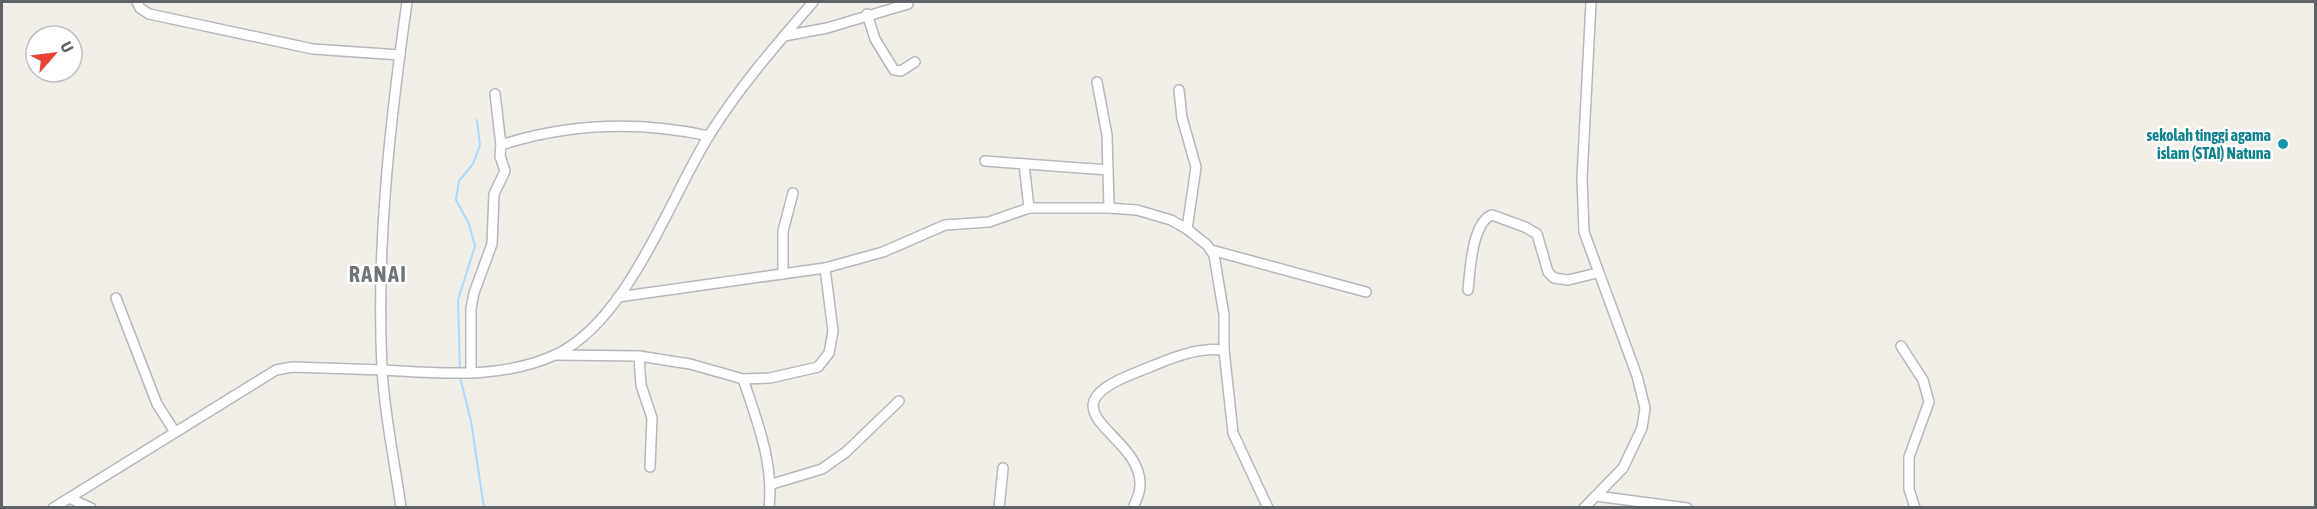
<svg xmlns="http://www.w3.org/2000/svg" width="2317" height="509" viewBox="0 0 2317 509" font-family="'Asap Condensed',sans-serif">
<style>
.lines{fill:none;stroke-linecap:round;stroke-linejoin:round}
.stream{stroke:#aadaff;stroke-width:2}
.minor-casing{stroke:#b5b8bc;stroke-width:12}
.minor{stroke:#fff;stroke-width:9}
.culture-dot{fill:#0f9aa8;stroke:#fff;stroke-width:2}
.labels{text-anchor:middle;stroke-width:5;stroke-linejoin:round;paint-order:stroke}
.culture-label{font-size:16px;font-weight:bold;fill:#0d838f;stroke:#fff;text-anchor:end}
.district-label{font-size:22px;font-weight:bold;letter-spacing:1.5px;fill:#70757a;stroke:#fff}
</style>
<rect width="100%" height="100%" fill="#f1efe8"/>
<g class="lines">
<g class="stream">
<path d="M460,371L458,300L475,246L469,224L456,200L459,181L473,164L480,145L477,120"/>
<path d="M460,377L471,421L484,508"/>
</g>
<g class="minor-casing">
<g id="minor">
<path d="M137,2L140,8L149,14L313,49L400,55"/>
<path d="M867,14L875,39L894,70L901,71L915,62"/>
<path d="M784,36L827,28L908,4"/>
<path d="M1097,82L1107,135L1109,208"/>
<path d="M1179,90L1182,118L1196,167L1187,229"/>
<path d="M495,94L501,145"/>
<path d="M985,161L1108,170"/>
<path d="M1024,164L1029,208"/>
<path d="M1211,250L1366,292"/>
<path d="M825,268L883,252L945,225L989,222L1029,208H1109L1137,210L1171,220L1187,229L1207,245L1214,255L1224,315V350L1233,433L1268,508"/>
<path d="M783,274V231L793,193"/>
<path d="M1468,290C1470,271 1472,222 1492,215L1525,227L1537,234L1548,272L1554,278L1568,280L1597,273"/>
<path d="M116,298L157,404L175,432"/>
<path d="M1901,346L1923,380L1929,402L1909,457V489L1915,508"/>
<path d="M555,355L639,356L690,364L743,379L770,378L818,367L829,353L833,331L825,268L618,297"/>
<path d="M639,356L641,385L652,418L650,467"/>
<path d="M471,373V309L474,293L492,244L494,194L505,171L500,156L501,145C570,123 639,121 709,136"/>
<path d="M743,379C757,421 774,463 769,508"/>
<path d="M772,484L822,469L846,452L899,401"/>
<path d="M1596,496L1687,508"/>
<path d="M69,498L91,508"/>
<path d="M53,508L276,370L292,367C322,368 352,369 383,370C440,373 502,380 557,354C629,319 669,199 710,134C740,86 777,44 813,2"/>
<path d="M401,508C395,462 384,414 382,368C376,246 390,122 407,2"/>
<path d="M999,508L1003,468"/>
<path d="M1133,508C1136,501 1140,493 1140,486C1143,432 1033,411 1140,371C1167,360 1194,347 1224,350"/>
<path d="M1584,508L1623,468L1642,428L1645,408L1637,376L1584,232L1582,178L1591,2"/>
</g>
</g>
<use href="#minor" class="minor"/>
</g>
<circle class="culture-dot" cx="2283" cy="144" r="6"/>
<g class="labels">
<g class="culture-label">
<text x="2271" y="141">sekolah tinggi agama<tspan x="2271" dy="18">islam (STAI) Natuna</tspan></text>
</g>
<g class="district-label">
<text x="378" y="282">RANAI</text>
</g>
</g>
<rect width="2317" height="509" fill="none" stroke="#5f6368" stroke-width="6"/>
<g transform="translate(54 54) rotate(62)"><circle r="28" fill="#ffffff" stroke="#bfc1c3" stroke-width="1.5"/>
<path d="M0-4.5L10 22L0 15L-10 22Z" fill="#ea4335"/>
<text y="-9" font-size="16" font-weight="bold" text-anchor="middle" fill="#5f6368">U</text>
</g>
</svg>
